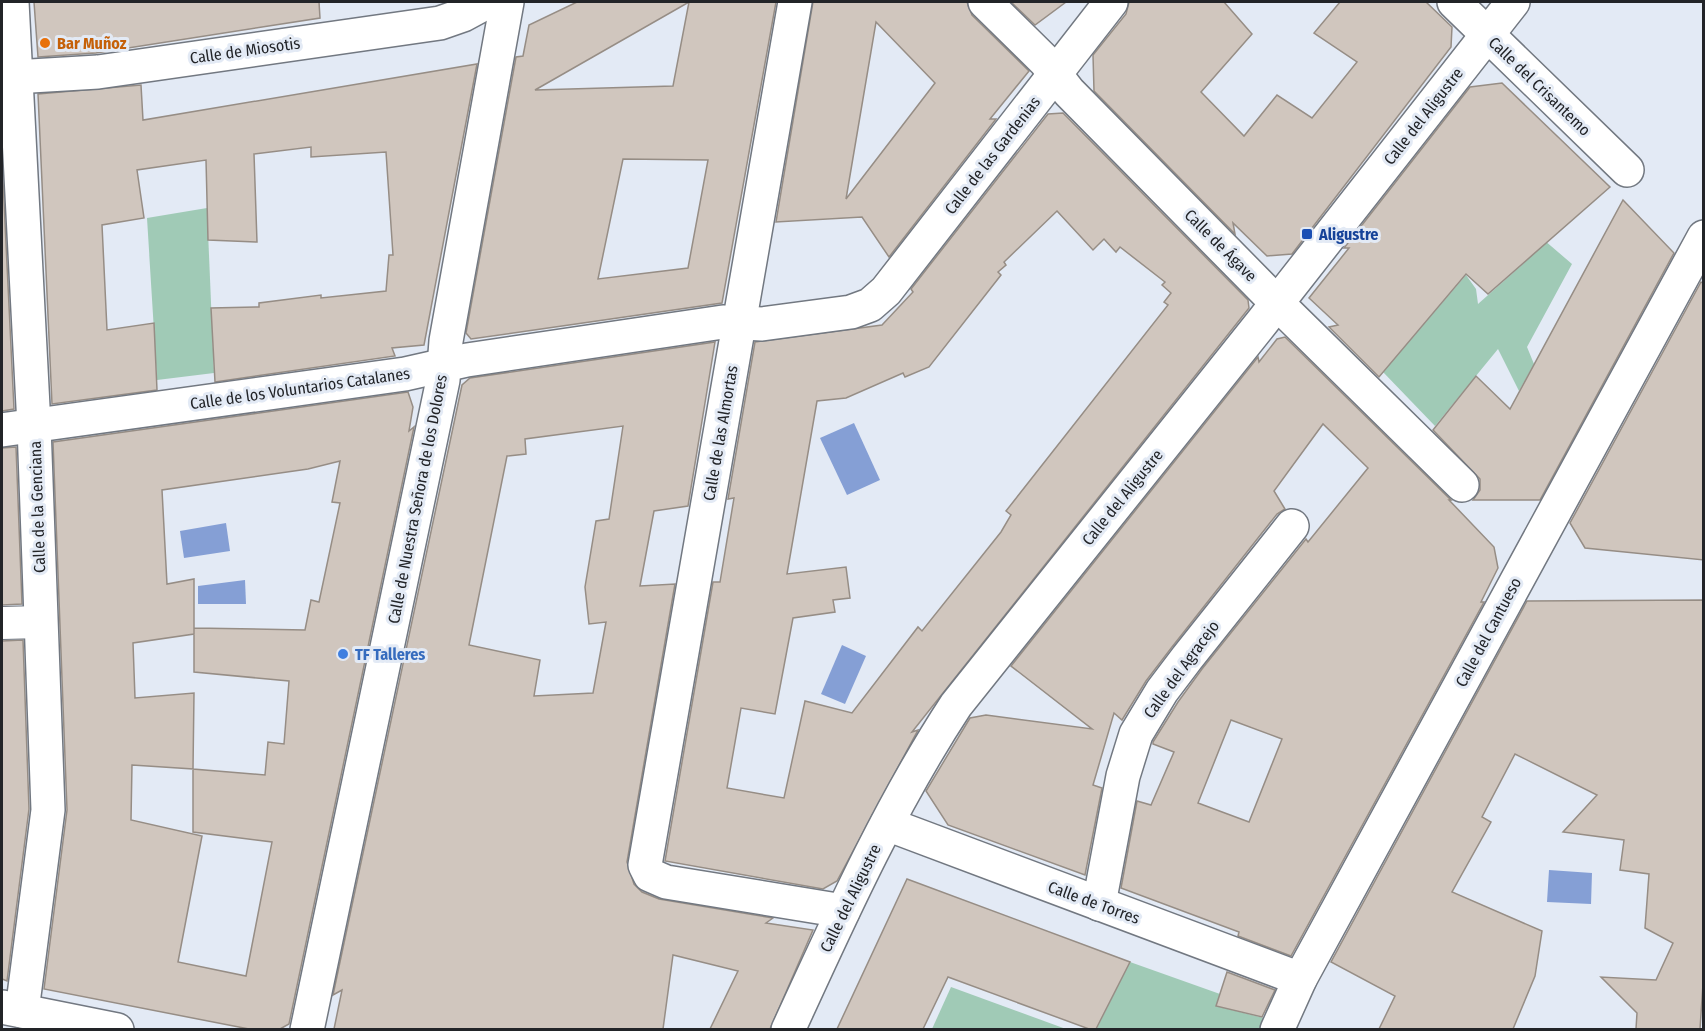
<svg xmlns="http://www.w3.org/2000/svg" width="1705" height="1031" viewBox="0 0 1705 1031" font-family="'Fira Sans Condensed',sans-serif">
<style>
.green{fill:#a0cab6}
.water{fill:#859fd5}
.building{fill:#d0c6be;stroke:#968d85;stroke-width:1.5;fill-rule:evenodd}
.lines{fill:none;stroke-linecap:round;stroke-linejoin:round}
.pedestrian-casing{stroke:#727881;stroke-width:34}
.minor-casing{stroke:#727881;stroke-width:36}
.pedestrian{stroke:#fff;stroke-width:32}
.minor{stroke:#fff;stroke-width:33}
.food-dot{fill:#e8710a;stroke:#e3eaf5;stroke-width:2}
.transit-dot{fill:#1a4fb4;stroke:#e3eaf5;stroke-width:2}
.shop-dot{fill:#3f7fe0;stroke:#e3eaf5;stroke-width:2}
.labels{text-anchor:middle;stroke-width:6;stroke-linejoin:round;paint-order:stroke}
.food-label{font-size:16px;font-weight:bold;fill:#c56008;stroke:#e3eaf5;text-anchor:start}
.street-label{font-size:16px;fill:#222428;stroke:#e3eaf5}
.transit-label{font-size:16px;font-weight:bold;fill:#164399;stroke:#e3eaf5;text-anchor:start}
.shop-label{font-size:16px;font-weight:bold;fill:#366cbe;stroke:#e3eaf5;text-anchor:start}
</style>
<rect width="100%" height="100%" fill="#e3eaf5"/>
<g class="green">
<path d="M207,208L214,373L157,380L147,218Z"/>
<path d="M1544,240L1572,264L1527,347L1534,364L1519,391L1498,349L1435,426L1383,372L1466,275L1476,289L1478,304L1523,264Z"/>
<path d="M1130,962L1220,994L1216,1006L1268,1019L1262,1029L1096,1030Z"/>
<path d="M951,987L1066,1029H932Z"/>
</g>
<g class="water">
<path d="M854,423L880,480L847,495L820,438Z"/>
<path d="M226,523L230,551L184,558L180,531Z"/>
<path d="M245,580L246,604H198V586Z"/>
<path d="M842,645L866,656L845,704L821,694Z"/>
<path d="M1549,870L1592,873L1591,904L1547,902Z"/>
</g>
<g class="building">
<path d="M34,2H319L320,18L96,53L38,57Z"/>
<path d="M577,2H776L722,303L471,339L466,333L516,57L523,56L529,25ZM689,2L673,86L535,90ZM623,159L708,160L688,268L598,279Z"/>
<path d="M813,2H967L972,15L1029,71L990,119H996L889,257L862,217L776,222ZM876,22L935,83L846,199Z"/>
<path d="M1011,2H1066L1035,25Z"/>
<path d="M1129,2H1224L1252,34L1201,92L1244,136L1277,95L1312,118L1357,62L1314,33L1340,2H1426L1452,27L1451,47L1292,254L1267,256L1233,223L1235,234L1094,91L1093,55L1126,14Z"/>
<path d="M477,64L424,345L392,348L395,356L215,382L211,308L259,307V303L321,295V298L386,291L389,255H393L386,152L311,157V147L254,154L257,242L208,240L206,160L137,170L144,218L102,225L107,330L154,323L157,390L52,404L38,94L141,85L143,120Z"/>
<path d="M1502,83L1610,187L1488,294L1466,274L1379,377L1329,327L1338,325L1309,298L1349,248H1344L1470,87Z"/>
<path d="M1063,113L1248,300L1249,308L912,732L918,730L837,881L823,889L665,861L713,582H720L734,498L728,499L755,342L882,325L913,292L911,289L1048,114ZM1057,211L1093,250L1104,239L1116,252L1120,247L1165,282L1162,285L1171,293L1164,302L1168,305L1006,511L1011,515L1001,532L922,631L918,627L852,713L805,701L784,798L727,788L741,708L775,714L793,618L835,612L833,600L850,598L846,567L787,574L817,401L846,398L903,373L905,377L929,367L1001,275L998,272L1006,265L1004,262Z"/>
<path d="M2,161L14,409L2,411Z"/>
<path d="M1623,200L1674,253L1540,500H1473L1480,490V479L1433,430L1476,376L1510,409Z"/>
<path d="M1701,282L1704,284V560L1585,548L1570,523Z"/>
<path d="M1285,337L1451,500H1449L1494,547L1498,568L1481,602H1484L1291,956L1238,936L1239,932L1121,888L1137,801L1151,805L1174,752L1153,744V742L1178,702L1202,669L1306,539L1308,542L1368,468L1323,424L1274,491L1285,509L1277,514L1172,647L1146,681L1122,720L1114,713L1093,785L1102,788L1085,875L948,825L926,791L970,718L986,715L1092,729L1011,666L1258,357L1259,362L1277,339ZM1231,720L1282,739L1249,822L1198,803Z"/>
<path d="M715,342L688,506L654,511L640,586L675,584L627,862L634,884L642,892L659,899L773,918L766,923L813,930L770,1029H710L738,971L673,955L663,1029H334L342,990L333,995L462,385L470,378ZM623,426L609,519L596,521L585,587L589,624L606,622L593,693L534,696L540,660L469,645L507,456L526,454L525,439Z"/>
<path d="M408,392L413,407L409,431L414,427L289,1024L280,1029H249L44,989L67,810L53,442ZM340,461L332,502L340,503L319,602L311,600L305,630L194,628V672L289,681L284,744L268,742L265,775L193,769L194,693L135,698L133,643L194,634V579L167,584L162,490L308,469ZM132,765L193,769V832L272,842L246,976L178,962L202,836L131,820Z"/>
<path d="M16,447L22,604L2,605V448Z"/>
<path d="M1704,600V969L1700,1029H1636L1637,1013L1601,977L1656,980L1673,943L1645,928L1649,874L1620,870L1624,840L1563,832L1597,795L1515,754L1482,817L1491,822L1452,892L1542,931L1535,976L1513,1029H1379L1395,996L1331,962L1527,601Z"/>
<path d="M23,640L29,809L7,981L2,979V641Z"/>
<path d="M907,879L1130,962L1096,1029H1089L948,977L923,1029H837Z"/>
<path d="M1227,972L1275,990L1262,1017L1216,1006Z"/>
</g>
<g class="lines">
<g class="pedestrian-casing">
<path id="pedestrian" d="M2,623L41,622"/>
</g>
<g class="minor-casing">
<g id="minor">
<path d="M12,2L34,426L48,810L22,1011"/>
<path d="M795,2L645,865L650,875L666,882L843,911"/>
<path d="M985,2L1045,61L1069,92L1277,303L1462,485"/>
<path d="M1454,2L1627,170"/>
<path d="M2,85L14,77L98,72L440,23L463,15L487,2"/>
<path d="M2,430L405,374L467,360L723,322L762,324L851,312L870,305L886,291L1111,2"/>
<path d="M887,824L1300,979"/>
<path d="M1099,904L1123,776L1136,734L1162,691L1187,658L1292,526"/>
<path d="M2,1007L117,1030"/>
<path d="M307,1030L443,380L446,341L507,2"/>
<path d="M788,1030C839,919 889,807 956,705L1263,321L1513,2"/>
<path d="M1277,1030L1300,979L1704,237"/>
</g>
</g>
<use href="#pedestrian" class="pedestrian"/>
<use href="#minor" class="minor"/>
</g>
<circle class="food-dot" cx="45" cy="43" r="6"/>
<rect class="transit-dot" x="1301" y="228" width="12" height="12" rx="3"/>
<circle class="shop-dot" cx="343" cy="654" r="6"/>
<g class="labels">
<g class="food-label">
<text x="57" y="49">Bar Muñoz</text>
</g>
<g class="street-label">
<text transform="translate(245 50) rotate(-8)" y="6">Calle de Miosotis</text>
<text transform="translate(1540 86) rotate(44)" y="6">Calle del Crisantemo</text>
<text transform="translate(1423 116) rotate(-52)" y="6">Calle del Aligustre</text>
<text transform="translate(992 155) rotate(-52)" y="6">Calle de las Gardenias</text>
<text transform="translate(1221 245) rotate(45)" y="6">Calle de Ágave</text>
<text transform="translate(300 388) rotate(-8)" y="6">Calle de los Voluntarios Catalanes</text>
<text transform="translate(720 433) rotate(-80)" y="6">Calle de las Almortas</text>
<text transform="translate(1122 497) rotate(-51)" y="6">Calle del Aligustre</text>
<text transform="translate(417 499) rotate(-79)" y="6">Calle de Nuestra Señora de los Dolores</text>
<text transform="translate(37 507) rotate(-92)" y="6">Calle de la Genciana</text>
<text transform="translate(1488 632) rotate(-62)" y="6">Calle del Cantueso</text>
<text transform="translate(1181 669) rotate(-54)" y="6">Calle del Agracejo</text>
<text transform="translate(850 898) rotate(-64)" y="6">Calle del Aligustre</text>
<text transform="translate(1094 902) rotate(20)" y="6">Calle de Torres</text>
</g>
<g class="transit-label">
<text x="1319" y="240">Aligustre</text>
</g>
<g class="shop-label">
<text x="355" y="660">TF Talleres</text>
</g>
</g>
<rect width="1705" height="1031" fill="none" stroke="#222428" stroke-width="6"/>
</svg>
